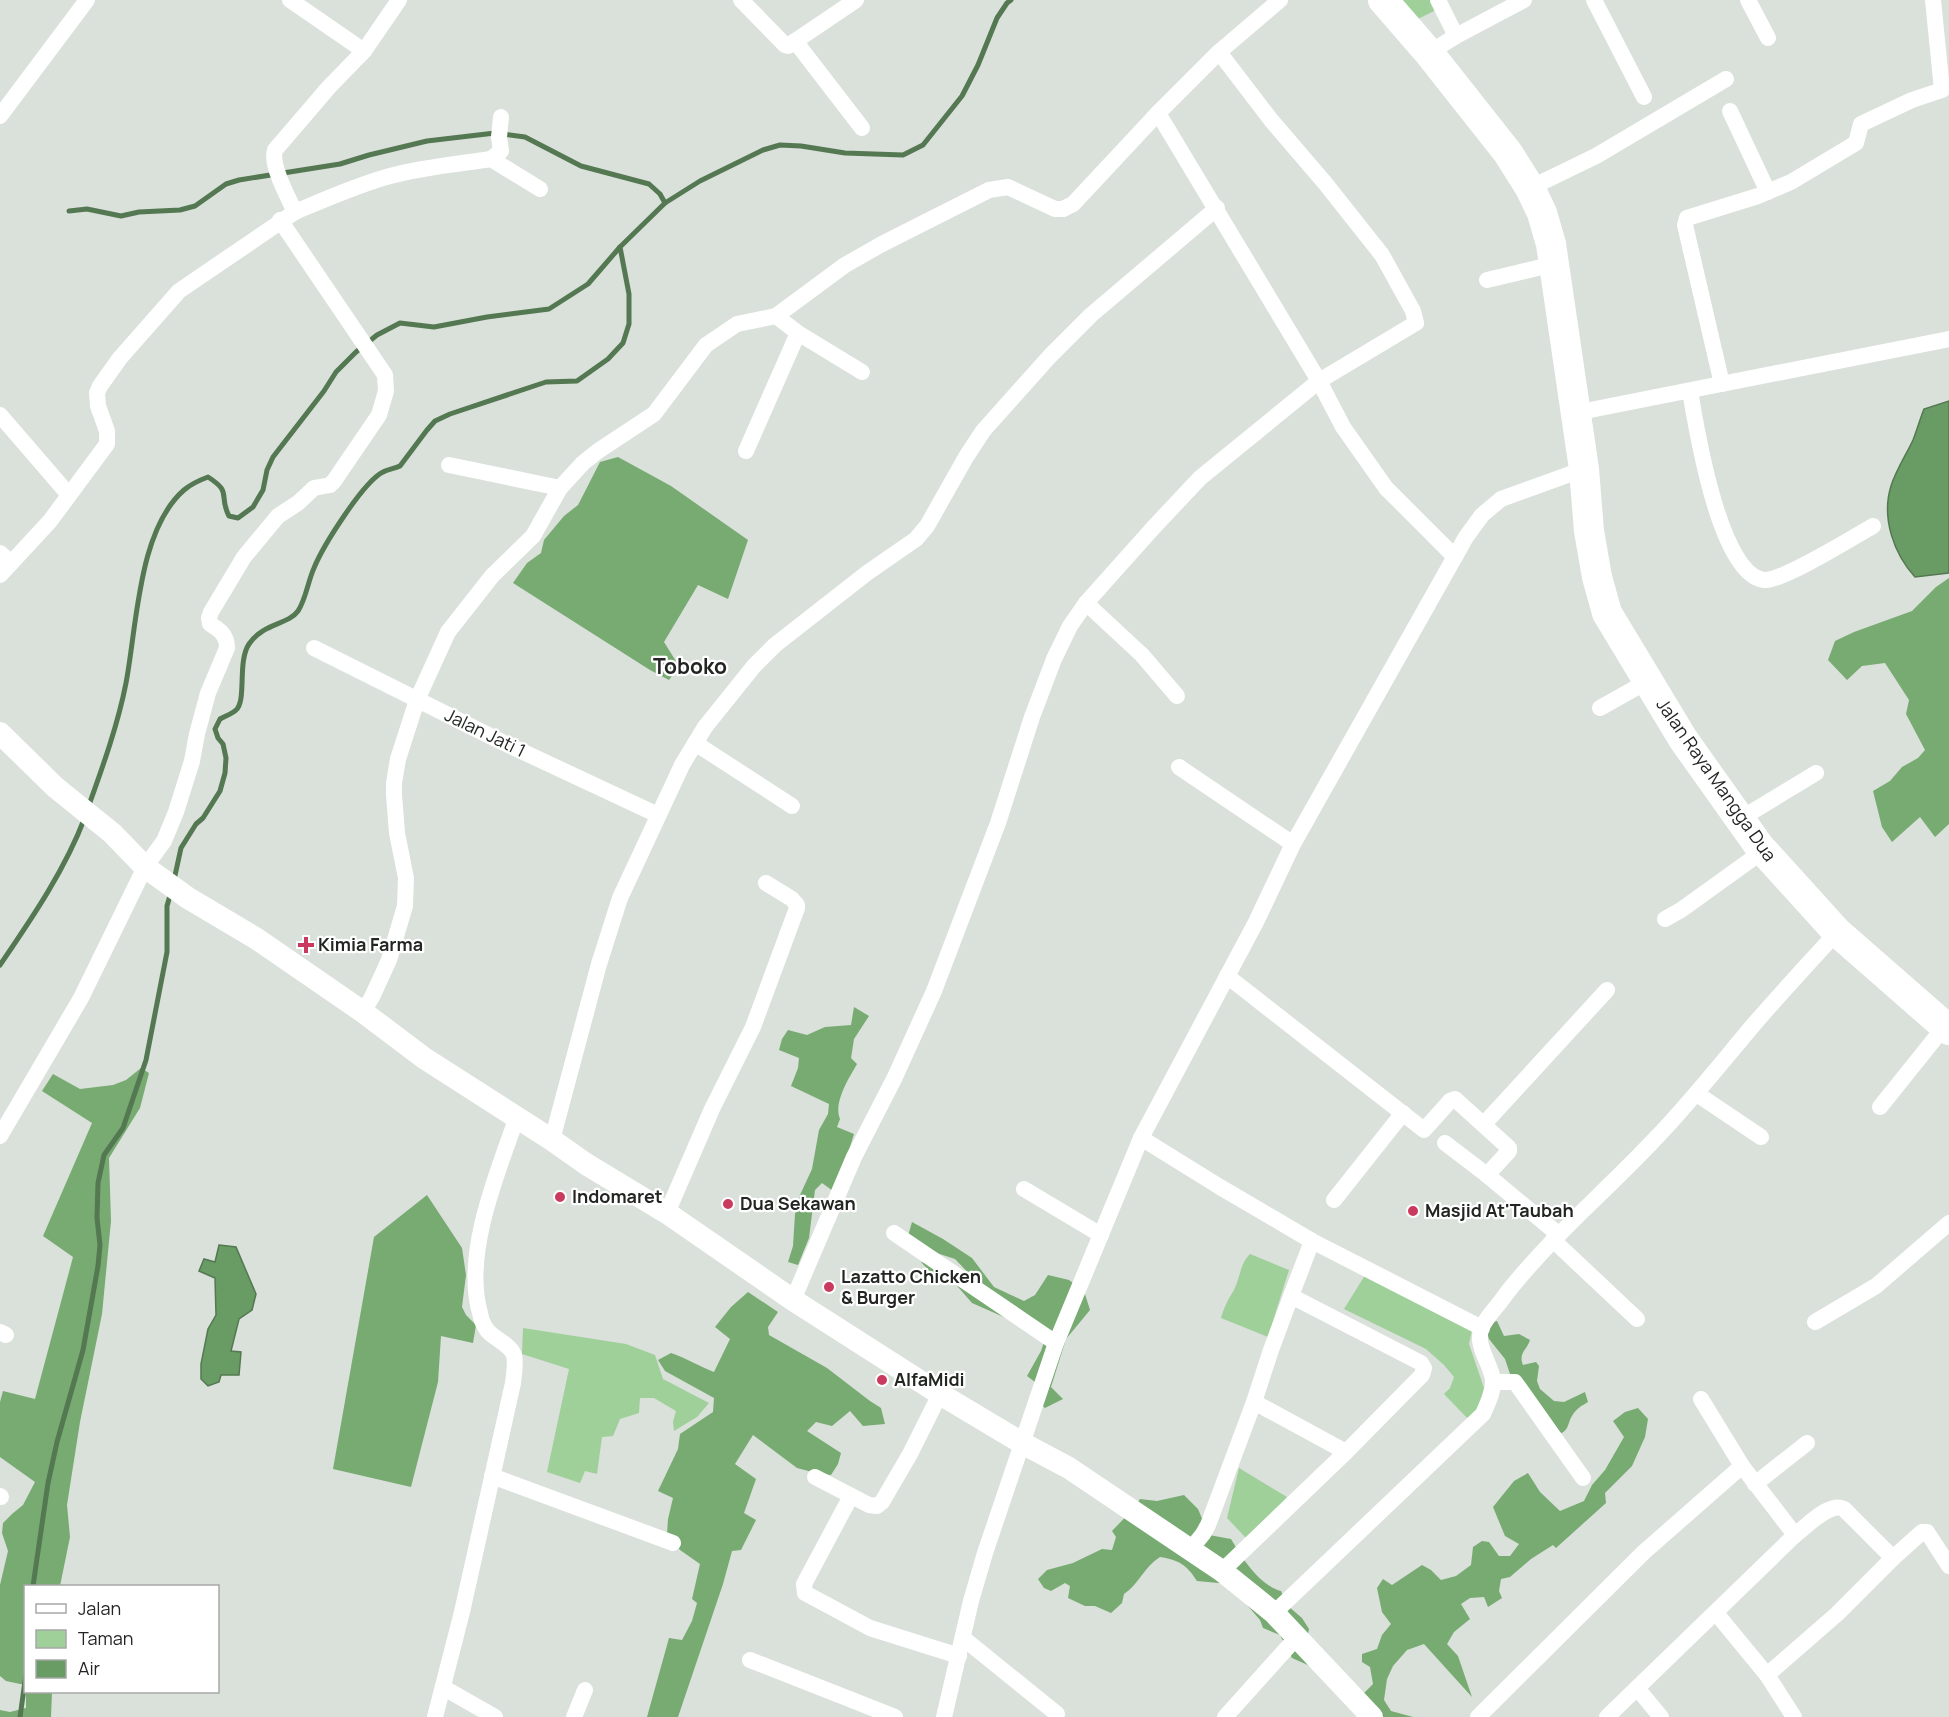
<svg xmlns="http://www.w3.org/2000/svg" width="1949" height="1717" viewBox="0 0 1949 1717" font-family="Manrope,sans-serif">
<style>
.green{fill:#9fd09a}
.forest{fill:#77ab72}
.water{fill:#699c65;stroke:#547851;stroke-width:1.5}
.lines{fill:none;stroke-linecap:round;stroke-linejoin:round}
.stream{stroke:#547851;stroke-width:5}
.street{stroke:#fff;stroke-width:16}
.secondary{stroke:#fff;stroke-width:22}
.highway{stroke:#fff;stroke-width:30}
.poi-dot{fill:#c93a5e;stroke:#fff;stroke-width:2}
.labels{text-anchor:middle;stroke-width:4.5;stroke-linejoin:round;paint-order:stroke}
.street-label{font-size:18px;fill:#232523;stroke:#fff}
.poi-label{font-size:18px;font-weight:bold;fill:#232523;stroke:#fff;text-anchor:start}
.quarter-label{font-size:21px;font-weight:bold;fill:#232523;stroke:#fff}
</style>
<rect width="100%" height="100%" fill="#dae0da"/>
<g class="green">
<path d="M1400,0H1433L1438,9L1416,20Z"/>
<path d="M1250,1254L1289,1270L1268,1337L1221,1318C1224,1307 1228,1300 1234,1290C1240,1278 1240,1264 1250,1254Z"/>
<path d="M1367,1272L1473,1326L1469,1344L1484,1388L1479,1408L1470,1421L1444,1394L1450,1388L1454,1377L1444,1365L1426,1349L1344,1309Z"/>
<path d="M523,1328L626,1344L655,1355L663,1379L709,1403L697,1417L674,1431L673,1422L676,1411L654,1398H640L639,1413L620,1419L613,1436L602,1437L597,1474L585,1471L580,1483L547,1472L569,1369L522,1354Z"/>
<path d="M1239,1468L1287,1497L1277,1510L1247,1539L1227,1518Z"/>
</g>
<g class="forest">
<path d="M618,457L671,486L748,540L728,599L698,585L664,642L679,666L669,680L650,670L513,583L527,563L541,553L544,540L564,516L578,505L600,462Z"/>
<path d="M1949,578V824L1935,837L1920,817L1892,842L1882,827L1873,791L1890,781L1902,767L1918,758L1925,750L1906,714L1909,700L1885,663L1862,666L1847,680L1828,660L1835,641L1854,632L1912,611L1936,587Z"/>
<path d="M854,1007L869,1016L854,1039L851,1058L857,1064C849,1078 833,1103 840,1119L837,1127L854,1134L845,1163L833,1191L822,1183L815,1190L809,1238L798,1265L788,1262L793,1246L795,1214L800,1195L812,1169L819,1130L828,1114L829,1104L791,1086L798,1068L799,1058L779,1050L782,1039L788,1030L807,1035L825,1027L851,1025Z"/>
<path d="M141,1068L149,1073L140,1108L109,1158L111,1221L102,1314L80,1422L67,1505L70,1537L60,1586H26L25,1685L6,1681L0,1676V1585L8,1551L2,1533L3,1523L12,1514L23,1505L35,1482L0,1457V1402L3,1391L35,1399L73,1257L43,1236L92,1123L42,1091L53,1074L80,1089L113,1085L126,1080Z"/>
<path d="M427,1195L462,1248L466,1275L462,1307L466,1315L476,1325L473,1343L441,1336L438,1382L411,1487L333,1469L374,1237Z"/>
<path d="M912,1222L943,1239L972,1258L994,1287L1024,1301L1035,1295L1048,1275L1069,1280L1084,1291L1090,1310L1066,1339L1051,1387L1063,1399L1045,1408L1035,1399V1382L1027,1376L1041,1351L1044,1342L1015,1322L972,1303L951,1279L931,1273L921,1262L943,1266L978,1283L955,1259L912,1245L908,1236Z"/>
<path d="M748,1292L778,1312L768,1327L769,1335L827,1368L870,1401L881,1408L885,1424L863,1426L850,1411L832,1426L816,1422L807,1431L841,1453L838,1464L831,1475L820,1474L797,1468L753,1435L735,1464L756,1479L744,1513L756,1520L741,1550L732,1551L723,1584L678,1717H647L669,1638L682,1640L692,1621L697,1603L692,1599L700,1564L680,1550L667,1534L668,1519L673,1498L658,1491L678,1449L680,1434L713,1412L714,1398L665,1371L658,1360L671,1353C686,1358 699,1366 714,1372L730,1339L715,1327L731,1307Z"/>
<path d="M1497,1321L1504,1336L1519,1334L1530,1340C1527,1350 1518,1353 1523,1365L1536,1362L1539,1366L1537,1381L1540,1389L1554,1401L1564,1402L1585,1392L1588,1402C1581,1406 1576,1409 1572,1416C1568,1422 1569,1429 1562,1433L1558,1432L1511,1377L1505,1359L1489,1339L1486,1329L1489,1323Z"/>
<path d="M1638,1408L1648,1419L1645,1437L1632,1466L1605,1493L1606,1503L1556,1548L1553,1545L1531,1559L1510,1577L1501,1579L1499,1591L1502,1598L1488,1607L1484,1597L1470,1598L1461,1604L1470,1619L1454,1632L1447,1644L1458,1656L1472,1697L1424,1644L1407,1650L1393,1666L1387,1679L1384,1700L1391,1711L1413,1717H1373L1359,1698L1373,1684L1370,1667L1362,1662V1654L1377,1649L1382,1635L1391,1624L1382,1612L1377,1588L1383,1579L1392,1585L1422,1565L1431,1570L1441,1580L1456,1576L1471,1565L1473,1547L1482,1541L1489,1542L1499,1556H1510L1519,1544L1505,1536L1493,1507L1514,1481L1528,1473L1540,1492L1560,1511L1584,1501L1592,1485L1605,1470L1624,1437L1613,1421L1625,1412Z"/>
<path d="M1184,1495L1198,1509L1209,1535L1231,1539C1242,1558 1259,1585 1281,1591L1288,1606L1302,1618L1309,1629L1306,1644L1310,1666L1292,1658L1280,1635L1263,1628L1260,1620L1229,1584L1197,1581C1187,1565 1179,1560 1160,1557C1144,1567 1139,1584 1124,1594L1122,1603L1111,1613L1095,1606H1085L1068,1598L1070,1586L1065,1583L1051,1591L1044,1588L1038,1579L1047,1570L1073,1563L1102,1549L1112,1550L1116,1537L1112,1531L1135,1507L1140,1499L1157,1501Z"/>
<path d="M26,1692H52L51,1717H0V1710L10,1712L26,1708Z"/>
</g>
<g class="water">
<path d="M1949,401V573L1915,577C1894,554 1881,518 1891,486C1896,470 1906,455 1913,440C1917,430 1920,419 1924,409Z"/>
<path d="M219,1245L236,1247L256,1294L252,1310L239,1319L231,1351L241,1352L239,1375H221L219,1382L208,1386L201,1379V1364L208,1329L216,1315L215,1278L199,1271L204,1259L215,1262Z"/>
</g>
<g class="lines">
<g class="stream">
<path d="M69,211L87,209L121,216L139,212L180,210L195,206L226,184L239,180L340,164L369,155L427,141L495,133L525,137L581,166L649,184L660,194L665,203"/>
<path d="M89,805C103,766 118,724 126,683C137,626 138,530 184,490C191,484 200,480 208,477C233,493 218,495 229,516L238,518L253,507L263,490L267,470L273,457L324,391L336,372L356,352L377,335L400,323L434,327L487,317L549,309L588,284L620,247L665,203L700,181L763,150L780,145L801,146L845,153L903,155L923,145L962,96L978,65L997,18L1007,3L1011,0"/>
<path d="M174,880L181,848L196,824L203,818L220,791L225,773L226,758L223,744L218,738L215,729L220,719C225,716 232,714 236,710C247,700 237,662 249,644C263,623 288,625 298,611C306,599 308,581 314,568C323,546 363,482 383,472C388,469 394,469 400,466L427,430L435,421L450,414L546,382L577,381L608,359L623,343L629,324V294L620,247"/>
<path d="M0,965C32,918 65,870 85,817"/>
<path d="M33,1586L48,1483L57,1442L83,1350L98,1266L100,1245L97,1218L98,1183L104,1155L123,1128L146,1060L167,952V906L171,892"/>
<path d="M20,1717L26,1674"/>
</g>
<g class="street">
<path d="M290,0L364,51"/>
<path d="M741,0L785,45L788,46L856,0"/>
<path d="M1280,0L1219,52L1158,113L1319,381L1343,427L1386,488L1455,557"/>
<path d="M1438,0L1456,36"/>
<path d="M1594,0L1644,97"/>
<path d="M1748,0L1768,38"/>
<path d="M795,41L862,128"/>
<path d="M1429,53L1456,36L1524,0"/>
<path d="M1730,111L1768,192"/>
<path d="M0,116L87,0"/>
<path d="M491,159L501,151L499,137L501,117"/>
<path d="M1530,188L1596,156L1726,79"/>
<path d="M295,212C326,199 357,185 390,176C423,167 457,164 491,159L540,189"/>
<path d="M1487,280L1554,264"/>
<path d="M776,316L798,333L862,372"/>
<path d="M1722,384L1685,225L1687,218L1758,196L1791,182L1856,143L1861,124L1912,100L1942,90L1933,0"/>
<path d="M1690,391C1696,426 1720,580 1766,580C1786,579 1852,538 1873,526"/>
<path d="M1575,413L1949,339"/>
<path d="M0,415L69,495"/>
<path d="M746,451L798,333"/>
<path d="M449,465L560,488"/>
<path d="M0,553L11,563"/>
<path d="M0,575L50,521L107,444V431L98,406L97,393L100,386L120,358L179,291L295,212C288,197 270,165 275,150L329,87L364,51L399,0"/>
<path d="M1086,603L1142,655L1177,696"/>
<path d="M314,648L502,742L658,815"/>
<path d="M1600,708L1648,681"/>
<path d="M695,743L792,806"/>
<path d="M1179,767L1293,844"/>
<path d="M1740,819L1816,773"/>
<path d="M1665,919L1681,910L1763,851"/>
<path d="M1227,976L1424,1130L1450,1101L1455,1099L1509,1148V1151L1487,1175L1558,1234"/>
<path d="M363,1012L372,997L389,960L405,906L406,878L397,833L394,795V783L398,759L417,700L448,632L492,576L533,536L560,488L583,463L598,451L654,414L706,345L737,324L776,316L845,265L882,244L989,190L1008,187L1055,209H1063L1073,204L1158,113"/>
<path d="M1697,1094L1761,1137"/>
<path d="M1880,1107L1945,1026"/>
<path d="M1484,1124L1607,990"/>
<path d="M0,1136L81,998L145,867L164,841L176,812L192,761L197,734L208,693L227,648C227,635 220,630 210,624L209,618L211,612L244,557L278,516L298,503L314,488L330,485L334,481L379,415L386,391L385,375L280,220"/>
<path d="M1141,1138L1220,1187L1312,1241L1482,1328"/>
<path d="M552,1140L599,964L620,898L682,765L705,727L754,666L775,645L867,573L916,539L927,526L966,457L983,431L1050,356L1091,315L1217,208"/>
<path d="M1445,1143L1487,1175"/>
<path d="M1024,1189L1101,1235"/>
<path d="M1334,1200L1403,1113"/>
<path d="M667,1213L712,1109L753,1027L797,908V905L792,899L766,883"/>
<path d="M894,1233L1056,1343"/>
<path d="M1553,1240L1637,1319"/>
<path d="M1291,1296L1312,1241"/>
<path d="M793,1300L854,1157L895,1077L934,991L998,823L1032,717L1054,659L1070,626L1086,603L1153,528L1200,478L1319,381L1416,323L1413,311L1382,255L1325,183L1271,120L1219,52"/>
<path d="M1815,1322L1876,1286L1949,1223"/>
<path d="M0,1332L6,1335"/>
<path d="M1493,1382H1515L1583,1478"/>
<path d="M1701,1399L1742,1466"/>
<path d="M1254,1402L1346,1452"/>
<path d="M492,1476L673,1543"/>
<path d="M815,1477L869,1505L877,1506L882,1502L910,1454L940,1394"/>
<path d="M1755,1484L1807,1443"/>
<path d="M0,1496L1,1497"/>
<path d="M851,1496L804,1584L805,1593L870,1628L959,1656"/>
<path d="M1795,1535C1807,1526 1830,1501 1844,1509L1893,1558L1922,1532H1927L1949,1566"/>
<path d="M1190,1550L1203,1534L1208,1525L1254,1402L1271,1350L1291,1296L1421,1363L1424,1368L1422,1375L1346,1452L1222,1571"/>
<path d="M1274,1613L1483,1414C1487,1404 1494,1392 1493,1380C1491,1363 1474,1345 1482,1327C1487,1316 1499,1305 1506,1294C1550,1238 1605,1192 1654,1140C1690,1103 1722,1062 1755,1023C1782,992 1810,962 1837,932"/>
<path d="M1716,1613L1767,1675L1794,1717"/>
<path d="M963,1638L1057,1714"/>
<path d="M750,1660L895,1717"/>
<path d="M1767,1675L1837,1614L1893,1558"/>
<path d="M444,1688L495,1717"/>
<path d="M1637,1688L1661,1717"/>
<path d="M435,1717L462,1612L513,1383C514,1374 516,1363 514,1355C510,1344 494,1339 487,1330C484,1326 481,1319 480,1313C463,1255 497,1173 517,1117"/>
<path d="M574,1717L585,1690"/>
<path d="M944,1717L971,1601L985,1553L1056,1343L1141,1138L1256,922L1293,844L1466,537L1482,515L1501,499L1584,469"/>
<path d="M1225,1717L1297,1637"/>
<path d="M1478,1717L1644,1552L1742,1466L1795,1535L1607,1717"/>
</g>
<path class="secondary" d="M0,733L55,787L112,833L145,867L188,898L257,939L363,1012L424,1058L552,1140L586,1164L667,1213L793,1300L940,1394L1022,1443L1069,1468L1222,1571L1274,1613L1372,1717"/>
<path class="highway" d="M1383,0L1429,53L1508,153L1530,188L1542,213L1551,244L1584,469L1589,531L1597,577L1607,613L1683,739L1759,846L1837,932L1949,1030"/>
</g>
<g class="poi-dot">
<path d="M303 936h6v6h6v6h-6v6h-6v-6h-6v-6h6z"/>
<circle cx="560" cy="1197" r="6"/>
<circle cx="728" cy="1204" r="6"/>
<circle cx="1413" cy="1211" r="6"/>
<circle cx="829" cy="1287" r="6"/>
<circle cx="882" cy="1380" r="6"/>
</g>
<g class="labels">
<g class="street-label">
<text transform="translate(485 733) rotate(26)" y="6">Jalan Jati 1</text>
<text transform="translate(1716 780) rotate(55)" y="6">Jalan Raya Mangga Dua</text>
</g>
<g class="poi-label">
<text x="318" y="951">Kimia Farma</text>
<text x="572" y="1203">Indomaret</text>
<text x="740" y="1210">Dua Sekawan</text>
<text x="1425" y="1217">Masjid At'Taubah</text>
<text x="841" y="1283">Lazatto Chicken<tspan x="841" dy="21">&amp; Burger</tspan></text>
<text x="894" y="1386">AlfaMidi</text>
</g>
<g class="quarter-label">
<text x="690" y="674">Toboko</text>
</g>
</g>
<rect x="24" y="1585" width="195" height="108" fill="#ffffff" stroke="#a7a8a7" stroke-width="1.5"/>
<rect x="36" y="1604" width="30" height="9" fill="#ffffff" stroke="#a7a8a7" stroke-width="1.5"/>
<text x="78" y="1615" font-size="18" fill="#232523">Jalan</text>
<rect x="36" y="1630" width="30" height="18" fill="#9fd09a" stroke="#a7a8a7" stroke-width="1.5"/>
<text x="78" y="1645" font-size="18" fill="#232523">Taman</text>
<rect x="36" y="1660" width="30" height="18" fill="#699c65" stroke="#a7a8a7" stroke-width="1.5"/>
<text x="78" y="1675" font-size="18" fill="#232523">Air</text>
</svg>
